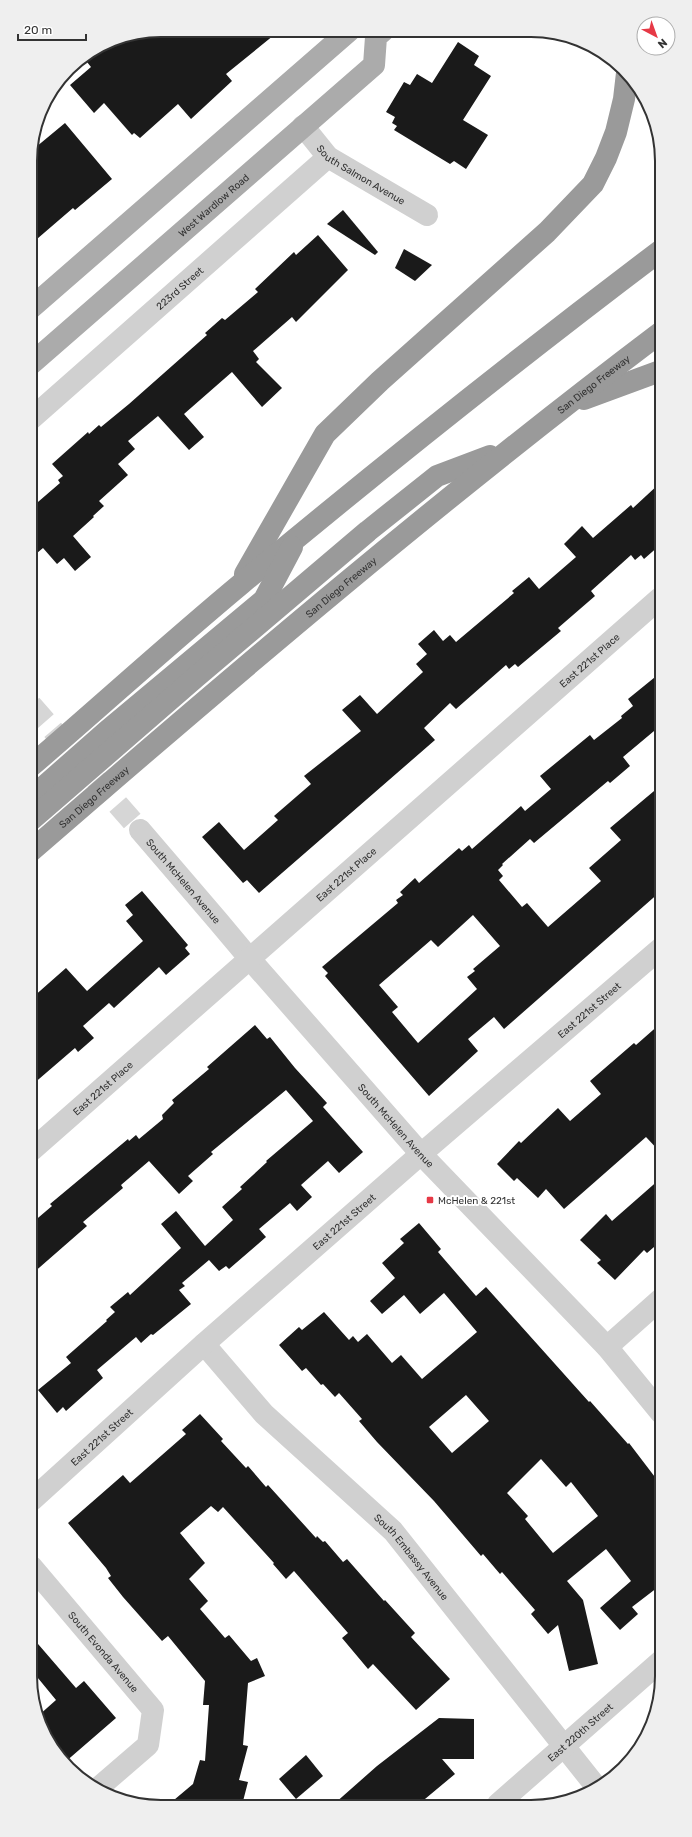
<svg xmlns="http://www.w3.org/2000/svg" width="692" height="1837" viewBox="0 0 692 1837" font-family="Rubik,sans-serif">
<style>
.building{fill:#1a1a1a;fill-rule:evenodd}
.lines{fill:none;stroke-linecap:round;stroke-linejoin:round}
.minor-tunnel{stroke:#d6d6d6;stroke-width:22;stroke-dasharray:22 11;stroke-linecap:butt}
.minor{stroke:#d0d0d0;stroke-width:22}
.major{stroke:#ababab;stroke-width:22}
.highway{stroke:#9a9a9a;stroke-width:22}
.poi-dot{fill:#e63946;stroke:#fff;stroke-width:1.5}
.labels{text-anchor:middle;stroke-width:4;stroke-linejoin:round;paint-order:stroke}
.street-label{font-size:10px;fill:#333;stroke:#fff}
.poi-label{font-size:10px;fill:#333;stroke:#fff;text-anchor:start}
.rim{fill:none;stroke:#333;stroke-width:2}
</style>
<rect width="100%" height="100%" fill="#fff"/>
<g class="building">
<path d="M161,30L253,31H279L226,74L232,81L191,119L178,104L140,138L134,133L132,135L104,103L94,113L70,85L91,67L83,57L111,40Z"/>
<path d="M458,42L479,56L474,65L491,76L463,120L488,135L466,169L454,161L450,164L394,130L397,126L392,123L395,117L386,112L404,82L410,85L417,74L432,83Z"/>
<path d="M65,123L112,179L75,210L73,208L30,245V152Z"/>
<path d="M343,210L378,252L375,255L327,224Z"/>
<path d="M318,235L348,270L296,322L292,317L253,351L259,359L256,362L282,388L262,407L232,372L184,414L204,437L189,450L158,416L128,441L135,449L118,464L128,475L99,501L104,506L93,516L94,517L73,536L91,557L75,571L64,558L57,564L43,548L31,558V508L60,483L58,480L63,476L52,464L88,432L89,434L99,425L101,427L129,404L207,335L205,333L222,318L225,320L258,292L255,289L294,252L296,255Z"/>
<path d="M404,249L432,265L415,281L395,268Z"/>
<path d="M660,483V545L644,559L641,555L635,560L631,555L591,591L595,596L558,628L561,631L518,667L515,664L509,669L506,665L456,709L450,703L424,728L435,740L259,893L247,880L243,883L202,837L219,822L244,850L278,820L274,816L311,784L304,776L361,731L342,710L360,695L377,714L423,672L416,664L427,654L418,644L434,630L443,641L450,635L456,642L514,593L512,591L529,577L539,589L576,557L564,544L582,526L593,538L631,505L633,508Z"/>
<path d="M660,673V726L623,757L630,766L610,783L608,781L534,843L530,839L502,864L503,865L498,870L503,876L499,880L522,907L527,903L548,927L601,881L589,868L621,840L610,828L660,786L661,891L504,1029L494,1017L468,1039L478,1051L429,1096L325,976L328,973L322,967L398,903L396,900L403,895L400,892L415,878L419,883L459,848L462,851L469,845L472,849L521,806L525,811L551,789L540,776L590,735L594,740L622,718L621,716L633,706L628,699ZM473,915L500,946L473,969L475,971L467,977L477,989L418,1043L392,1012L398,1007L379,985L431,940L438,947Z"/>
<path d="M142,891L188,945L185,948L190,954L166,975L159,967L114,1008L109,1003L83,1026L94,1038L78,1052L75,1048L32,1085V998L66,968L87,991L143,941L126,921L133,915L125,905Z"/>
<path d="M661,1023V1153L646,1137L564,1209L546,1189L538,1198L517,1178L514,1181L497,1164L519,1141L521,1143L558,1108L570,1121L601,1094L590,1081L634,1043L636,1045Z"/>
<path d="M255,1025L267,1039L270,1037L295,1068L327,1103L323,1107L363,1152L339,1173L328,1161L301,1185L312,1197L297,1211L290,1203L259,1229L266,1237L229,1269L226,1266L219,1271L209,1260L182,1283L185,1286L179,1290L191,1304L153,1335L151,1334L141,1343L136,1337L97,1370L103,1378L66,1411L63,1407L57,1413L38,1390L71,1363L66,1357L107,1321L106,1320L115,1312L110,1307L128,1292L130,1295L181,1248L161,1224L176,1211L205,1246L233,1220L222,1207L242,1189L240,1187L267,1162L266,1161L313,1121L286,1090L211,1152L213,1154L188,1176L193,1181L179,1194L149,1161L121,1185L123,1188L83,1222L87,1226L32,1274V1223L52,1206L50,1204L128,1139L129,1141L136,1135L139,1139L163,1119L162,1115L174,1103L172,1100L209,1069L207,1067Z"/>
<path d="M661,1178V1241L647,1253L644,1250L615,1280L597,1263L601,1260L580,1240L606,1214L612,1221Z"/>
<path d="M419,1223L441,1249L438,1252L476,1296L486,1287L589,1402L590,1401L628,1444L629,1443L661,1485L662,1584L632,1607L638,1614L620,1630L600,1608L631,1581L606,1549L567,1581L583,1600L598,1664L569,1671L558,1625L548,1634L531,1614L535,1610L502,1572L500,1574L483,1554L481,1556L434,1501L377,1442L359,1421L362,1419L339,1393L335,1397L323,1384L321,1385L306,1368L302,1371L279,1345L299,1327L302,1330L324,1312L349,1340L353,1336L358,1342L367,1334L392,1363L401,1355L422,1379L477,1332L444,1293L420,1314L404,1295L382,1314L370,1301L395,1278L382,1263L404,1243L400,1239ZM466,1395L489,1421L452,1453L429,1427ZM541,1459L566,1487L571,1482L598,1516L553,1553L525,1519L528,1516L507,1493Z"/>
<path d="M200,1414L223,1439L221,1441L246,1468L248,1466L266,1487L268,1485L316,1538L317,1536L323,1542L325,1541L343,1562L347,1559L384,1601L385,1600L415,1633L411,1637L450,1679L416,1710L373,1664L368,1669L342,1638L348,1633L294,1571L286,1579L273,1564L274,1563L223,1507L218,1512L211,1506L180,1533L205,1563L189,1579L208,1601L200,1609L225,1638L229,1635L251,1661L257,1658L265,1676L248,1683L243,1745L248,1746L239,1780L248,1782L242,1805H168L193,1784L200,1760L205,1761L209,1705H203L205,1681L168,1636L162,1641L123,1597L108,1578L111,1576L106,1568L68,1523L123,1475L130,1483L186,1434L182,1430Z"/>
<path d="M32,1637L76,1688L84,1681L116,1718L64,1763L47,1742L38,1716L56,1700L33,1672Z"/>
<path d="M439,1718L474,1719V1759H442L455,1774L419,1804H334L377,1766Z"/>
<path d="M306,1755L323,1776L296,1799L279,1779Z"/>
</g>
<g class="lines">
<path class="minor-tunnel" d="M31,705L140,830"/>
<g class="minor">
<path id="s1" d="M303,126L328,157L427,215"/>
<path id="s2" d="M31,419L328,157"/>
<path id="s3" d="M140,830L218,921L249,958L421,1154L607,1347L661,1413"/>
<path id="s4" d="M32,1150L660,598"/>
<path id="s5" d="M204,1344L264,1414L393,1531L598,1789"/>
<path d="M607,1347L661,1299"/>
<path id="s6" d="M32,1500L204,1344L421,1154L661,948"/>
<path id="s7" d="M32,1567L153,1710L148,1745L97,1789"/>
<path id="s8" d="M498,1804L662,1660"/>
</g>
<g class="major">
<path d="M31,308L349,31"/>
<path id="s9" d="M31,364L374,65L376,37L383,31"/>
</g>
<g class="highway">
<path d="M584,399L660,371"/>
<path d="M245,574L325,434L380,381L547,232L593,184L606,158L616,132L624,99L627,73"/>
<path d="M31,766C101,706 170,643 241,584C378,470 517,359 660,251"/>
<path d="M31,798L106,732L264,600L292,547"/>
<path d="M31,820L196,677L368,531L437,476L490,456"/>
<path id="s10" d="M31,851C236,673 443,497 660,333"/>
</g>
</g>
<rect class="poi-dot" x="426" y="1196" width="8" height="8" rx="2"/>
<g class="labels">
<g class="street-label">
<text dy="4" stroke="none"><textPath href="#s1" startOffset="77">South Salmon Avenue</textPath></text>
<text dy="4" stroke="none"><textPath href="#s9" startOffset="242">West Wardlow Road</textPath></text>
<text dy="4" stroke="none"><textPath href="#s2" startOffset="198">223rd Street</textPath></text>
<text dy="4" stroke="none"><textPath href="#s10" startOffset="731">San Diego Freeway</textPath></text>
<text dy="4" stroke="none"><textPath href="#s10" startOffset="407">San Diego Freeway</textPath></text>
<text dy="4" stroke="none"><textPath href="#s4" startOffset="742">East 221st Place</textPath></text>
<text dy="4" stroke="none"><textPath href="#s10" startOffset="83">San Diego Freeway</textPath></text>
<text dy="4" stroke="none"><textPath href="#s4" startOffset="418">East 221st Place</textPath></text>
<text dy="4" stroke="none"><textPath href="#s3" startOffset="67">South McHelen Avenue</textPath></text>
<text dy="4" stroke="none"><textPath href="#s6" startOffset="742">East 221st Street</textPath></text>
<text dy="4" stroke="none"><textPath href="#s4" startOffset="94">East 221st Place</textPath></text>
<text dy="4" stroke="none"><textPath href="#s3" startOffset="391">South McHelen Avenue</textPath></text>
<text dy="4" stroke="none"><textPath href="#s6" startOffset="418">East 221st Street</textPath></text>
<text dy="4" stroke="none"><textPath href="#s6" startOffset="94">East 221st Street</textPath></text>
<text dy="4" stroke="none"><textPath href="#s5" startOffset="298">South Embassy Avenue</textPath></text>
<text dy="4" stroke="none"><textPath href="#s7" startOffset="111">South Evonda Avenue</textPath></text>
<text dy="4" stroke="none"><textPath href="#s8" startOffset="109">East 220th Street</textPath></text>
</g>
<g class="poi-label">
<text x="438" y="1204">McHelen &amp; 221st</text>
</g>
</g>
<path d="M0 0H692V1837H0ZM161 37H531A124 124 0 0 1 655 161V1676A124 124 0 0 1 531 1800H161A124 124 0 0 1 37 1676V161A124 124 0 0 1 161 37Z" fill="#efefef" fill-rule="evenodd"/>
<path class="rim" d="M161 37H531A124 124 0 0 1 655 161V1676A124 124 0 0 1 531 1800H161A124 124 0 0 1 37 1676V161A124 124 0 0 1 161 37Z"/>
<g transform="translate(656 36) rotate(139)"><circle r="19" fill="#ffffff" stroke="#adadad"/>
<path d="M0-3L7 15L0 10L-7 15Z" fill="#e63946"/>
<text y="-6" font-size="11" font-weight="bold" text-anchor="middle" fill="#333333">N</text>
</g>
<path d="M18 34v6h68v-6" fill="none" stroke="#333333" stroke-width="2"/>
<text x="24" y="34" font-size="12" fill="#333333" stroke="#ffffff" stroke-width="3" paint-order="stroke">20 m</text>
</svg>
